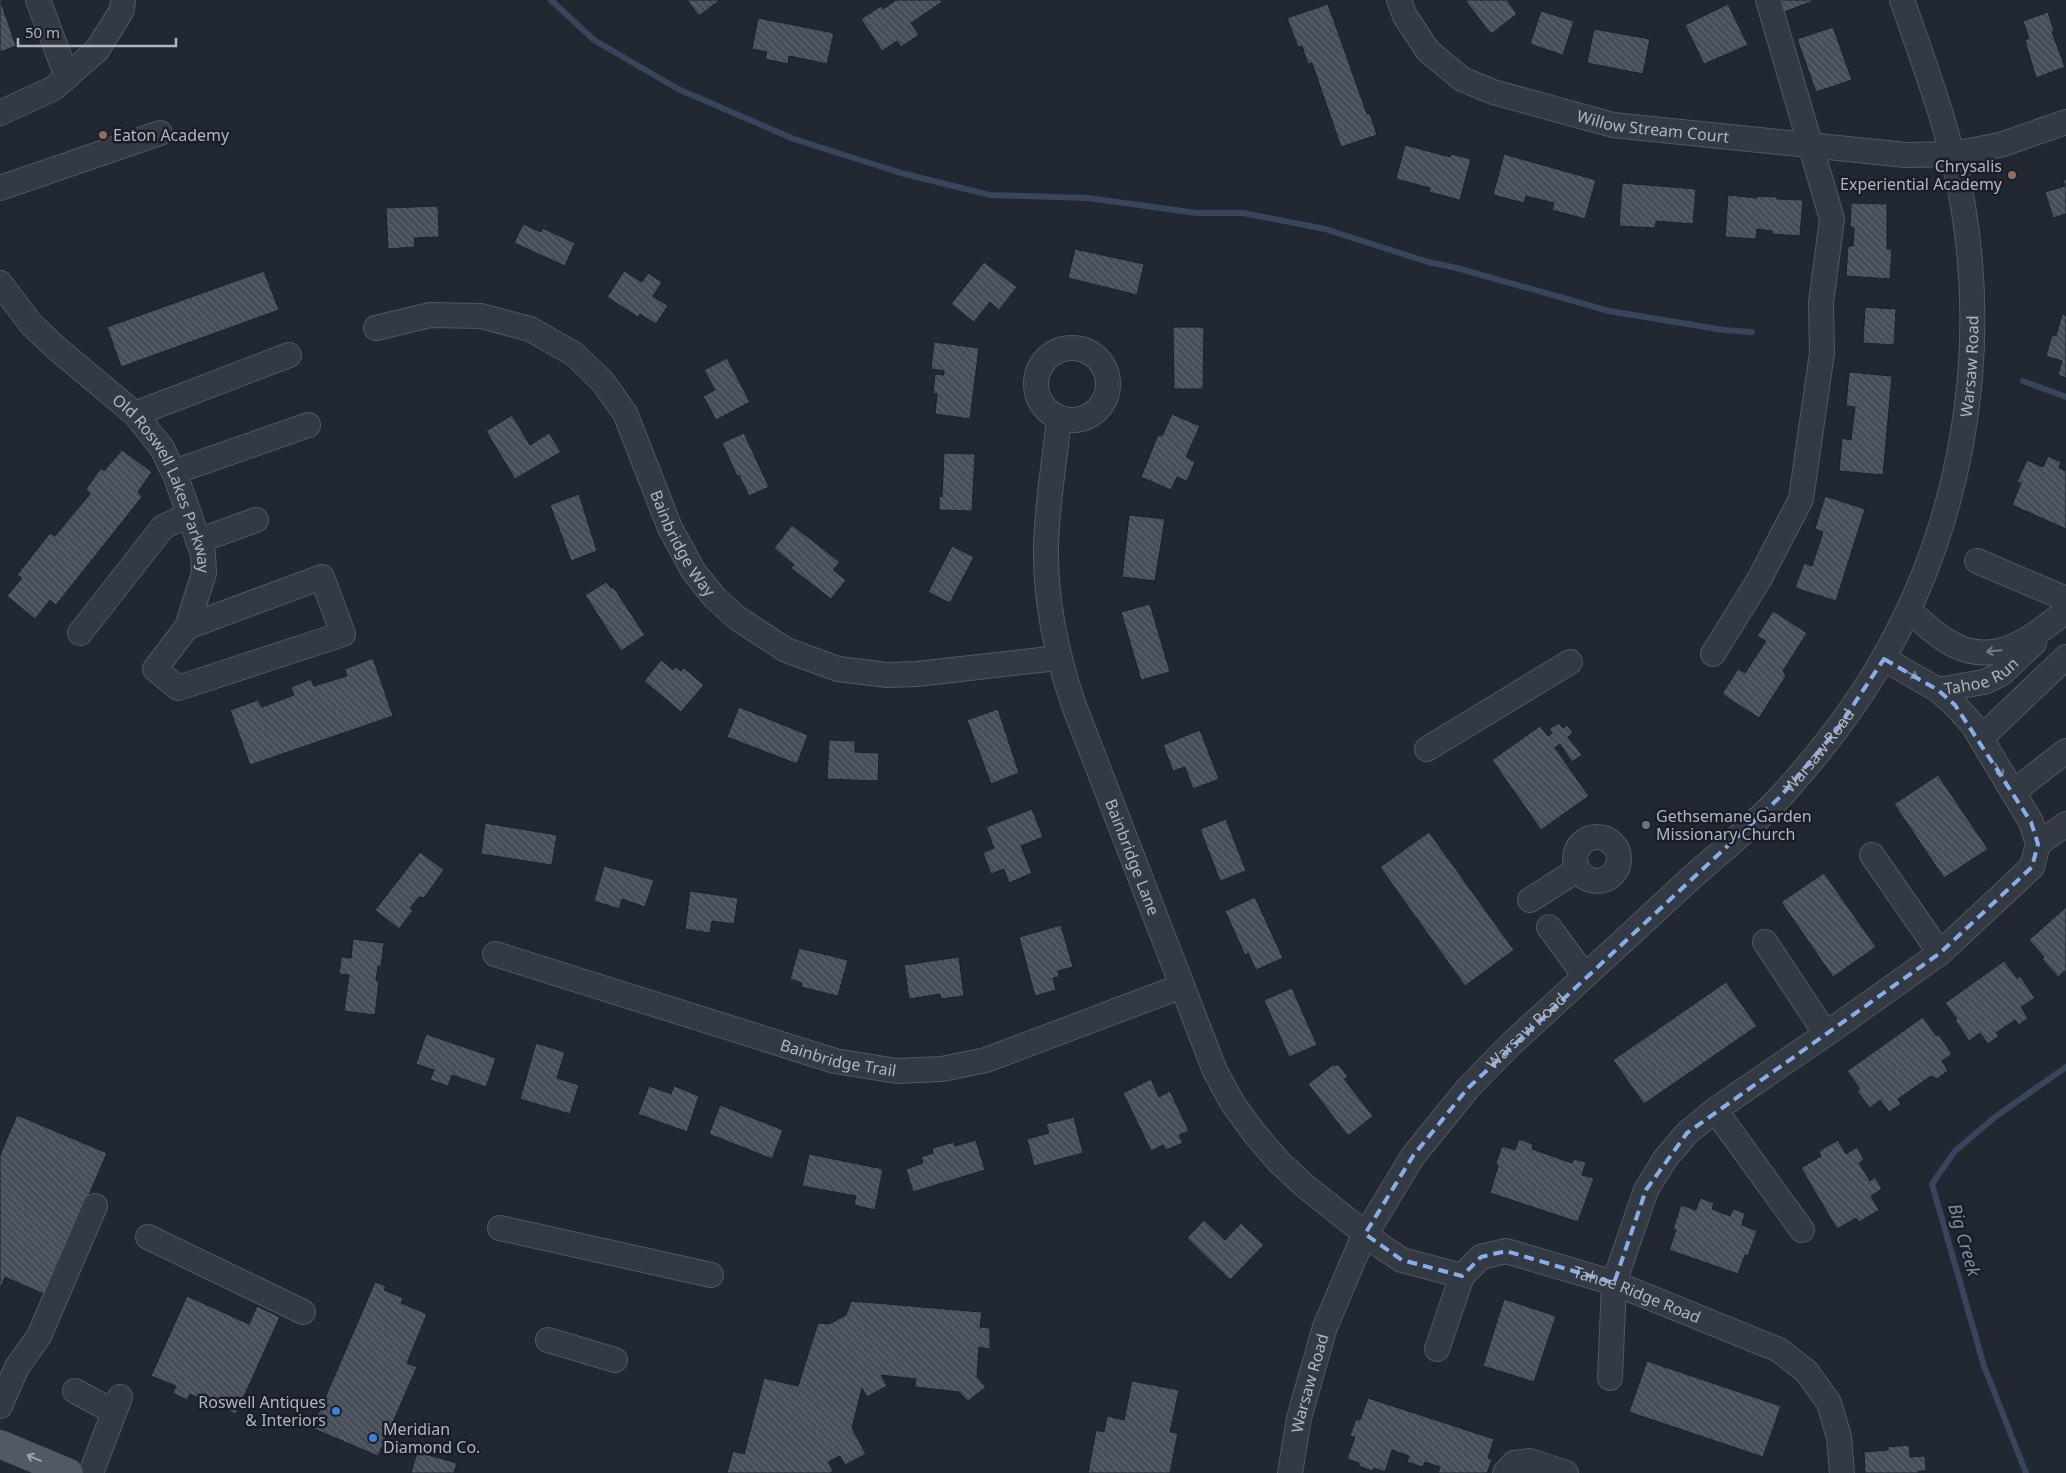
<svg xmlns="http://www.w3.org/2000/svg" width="2066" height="1473" viewBox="0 0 2066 1473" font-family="'Noto Sans',sans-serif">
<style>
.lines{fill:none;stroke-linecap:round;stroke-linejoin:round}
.stream{stroke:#38455a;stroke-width:6}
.building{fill:url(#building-back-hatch);stroke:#1c2129}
.minor-casing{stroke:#525761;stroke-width:26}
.major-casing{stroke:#3e434d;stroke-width:29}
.minor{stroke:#343a43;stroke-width:24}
.major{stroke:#525963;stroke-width:28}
.oneway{stroke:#777d88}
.oneway2{stroke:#9ca2ad}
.marked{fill:none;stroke:#8aace9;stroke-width:4;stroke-dasharray:10 6;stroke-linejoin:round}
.education-dot{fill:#8d6e63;stroke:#1a1f27;stroke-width:2}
.worship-dot{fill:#6b7280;stroke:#1a1f27;stroke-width:2}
.shop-dot{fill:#3f7fe0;stroke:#1a1f27;stroke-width:2}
.labels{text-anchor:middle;stroke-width:5;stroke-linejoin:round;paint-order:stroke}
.street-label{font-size:16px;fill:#aeb4c0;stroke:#1a1f27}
.poi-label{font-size:16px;fill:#aeb4c0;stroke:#1a1f27;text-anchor:start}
.water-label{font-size:18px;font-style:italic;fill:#7a8ba5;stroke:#1a1f27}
</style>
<defs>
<pattern id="building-back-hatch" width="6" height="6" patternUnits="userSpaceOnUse" patternTransform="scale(1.25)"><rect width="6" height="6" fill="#454d59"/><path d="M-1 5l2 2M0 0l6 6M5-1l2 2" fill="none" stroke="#5d646f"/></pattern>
</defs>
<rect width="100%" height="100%" fill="#212832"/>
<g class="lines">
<g class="stream">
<path d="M551,0L594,40L678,89L794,139L901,173L990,195L1088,198L1197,213H1243L1325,229L1428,262L1457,268L1609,311L1724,330L1752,332"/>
<path d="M2023,381L2066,397"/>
<path d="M2026,1473L1984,1366L1932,1184L1955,1151L1995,1117L2066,1067"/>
</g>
</g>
<g class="building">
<path d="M0,0H5L1,2L16,46L0,52Z"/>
<path d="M687,0H720L699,16Z"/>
<path d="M896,0H941L942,2L911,23L919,35L901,47L897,41L882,51L861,19L881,6L883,9Z"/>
<path d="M1465,0H1507L1517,14L1491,34Z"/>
<path d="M1779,0H1816L1784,12Z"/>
<path d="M1328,4L1367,114H1370L1377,135L1341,147L1312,63L1308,64L1302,46L1298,47L1287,18Z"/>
<path d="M1728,4L1748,45L1704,64L1685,25Z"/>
<path d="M1541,11L1574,21L1563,55L1530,44Z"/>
<path d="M2048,12L2054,31L2052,32L2065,67L2036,78L2025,41L2029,38L2023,21Z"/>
<path d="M758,18L834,33L827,64L789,56L788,64L765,59L767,52L752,49Z"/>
<path d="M1833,27L1852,80L1816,92L1797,39Z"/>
<path d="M1594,29L1650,39L1643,74L1587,63Z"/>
<path d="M1405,145L1450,157L1451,154L1471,159L1460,200L1429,192L1430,188L1396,179Z"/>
<path d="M1504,154L1596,180L1585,219L1552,210L1554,203L1526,196L1524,203L1493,195Z"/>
<path d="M2066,179V214L2053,218L2045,192L2065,186L2063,180Z"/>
<path d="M1622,183L1696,189L1693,224L1656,221L1655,228L1619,226Z"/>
<path d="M1728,195L1757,198V196L1777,197V199L1803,200L1800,236L1772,234V231L1757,229L1756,239L1725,237Z"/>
<path d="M1851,203L1887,204V249H1892L1890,279L1846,276L1848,246H1853L1854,227H1850Z"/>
<path d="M438,206L439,237L414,238L415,247L388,249L386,208Z"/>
<path d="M523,224L541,232L542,228L575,243L565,266L514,243Z"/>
<path d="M1075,249L1144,264L1137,295L1068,278Z"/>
<path d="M984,262L1017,287L999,310L990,302L974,322L951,304Z"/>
<path d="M264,271L279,310L121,367L107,327Z"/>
<path d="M624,271L642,282L648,273L662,282L653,296L668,306L656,324L640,314L638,317L607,297Z"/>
<path d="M1865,307L1896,309L1894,345L1863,343Z"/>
<path d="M2062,314L2066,316V378L2058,375L2062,361L2046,356L2052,335L2056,336Z"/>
<path d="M1173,327H1204L1203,389H1174Z"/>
<path d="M934,342L979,348L970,419L935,414L937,394L933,393L935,374L944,375V371L931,369Z"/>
<path d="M727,358L750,402L716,420L703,396L715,390L704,370Z"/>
<path d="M1849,372L1892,376L1883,475L1839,471L1842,438L1851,440L1855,407L1846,406Z"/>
<path d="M1172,414L1200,426L1186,457L1195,462L1187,481L1177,477L1171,490L1141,477L1158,435L1162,436Z"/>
<path d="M512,415L530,445L549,433L561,452L515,479L486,431Z"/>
<path d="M744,433L769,487L749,496L739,475L737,476L722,443Z"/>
<path d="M122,450L152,472L138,492L142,497L56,605L50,600L35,619L7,596L22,578L17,575L50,533L55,536L90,494L86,489L101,468L104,471Z"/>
<path d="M944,453L975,454L972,511L939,510V496L942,497Z"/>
<path d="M2048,456L2061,462L2059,468L2066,471V529L2012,505L2021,483L2017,482L2027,460L2043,467Z"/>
<path d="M579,494L597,551L571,561L550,505Z"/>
<path d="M1825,496L1865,509L1836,601L1795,588L1804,563L1812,566L1823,532L1815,529Z"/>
<path d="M1129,515L1165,519L1155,581L1122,577Z"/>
<path d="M792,525L840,562L833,570L846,580L831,599L791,568L794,565L774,548Z"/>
<path d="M952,546L974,557L950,603L928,592Z"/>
<path d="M606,582L611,588H614L645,635L621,651L585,595Z"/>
<path d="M1150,604L1170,672L1141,680L1121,612Z"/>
<path d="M1773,611L1807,633L1783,671L1786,676L1759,718L1722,694L1738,669L1745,673L1766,641L1757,636Z"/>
<path d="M373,658L393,716L250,765L230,710L258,700L262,707L294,695L291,687L311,679L314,686L347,676L345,669Z"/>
<path d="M661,660L673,670L675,667L681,671L684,668L704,685L681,712L644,681Z"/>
<path d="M739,707L808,735L797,764L727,737Z"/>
<path d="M998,709L1019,773L991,784L967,720Z"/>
<path d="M1559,723L1563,728L1567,725L1573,733L1568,737L1582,755L1572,762L1560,744L1555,748L1589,796L1541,830L1492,760L1540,726L1548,736L1552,733L1549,729Z"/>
<path d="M1200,730L1219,779L1193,789L1185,767L1173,771L1163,745Z"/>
<path d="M829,740L855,741V752L879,753L878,781L827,779Z"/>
<path d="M1938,775L1988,849L1944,878L1894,804Z"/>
<path d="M1032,809L1043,837L1021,846L1032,873L1009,883L1004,869L991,874L983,853L994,848L986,827Z"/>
<path d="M1226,819L1246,871L1220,881L1200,829Z"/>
<path d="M485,823L557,835L552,865L481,854Z"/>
<path d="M1429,832L1514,950L1465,986L1380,867Z"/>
<path d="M420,852L444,870L424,898L419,897L410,908L413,910L399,929L375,910Z"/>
<path d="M604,866L654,880L645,907L622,899L619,909L594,901Z"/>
<path d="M1824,873L1876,947L1833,977L1781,902Z"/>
<path d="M690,891L738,898L734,924L712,921L710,933L685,929Z"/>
<path d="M1255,897L1283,958L1256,970L1248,953L1245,955L1225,911Z"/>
<path d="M2066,907V970L2058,977L2042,959L2044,957L2029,940Z"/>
<path d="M1061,925L1073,967L1058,971L1059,977L1053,978L1056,990L1035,996L1019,937Z"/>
<path d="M353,939L384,943L381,966H378L376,981H379L375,1015L344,1011L349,975L339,974L341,957L351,958Z"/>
<path d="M799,948L848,960L838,996L801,987L802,983L790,979Z"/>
<path d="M959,957L964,996L941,999L940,994L909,999L904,965Z"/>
<path d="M2004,961L2017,978L2020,976L2035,998L2021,1007L2028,1018L2019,1025L2015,1020L1996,1033L1999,1036L1988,1044L1980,1033L1969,1041L1955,1020L1957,1019L1945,1003Z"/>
<path d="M1726,982L1757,1026L1644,1104L1613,1060Z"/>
<path d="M1292,988L1317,1045L1289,1057L1264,1000Z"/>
<path d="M1923,1017L1936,1036L1939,1035L1952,1054L1942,1061L1948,1071L1937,1079L1931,1076L1898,1099L1901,1104L1889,1112L1880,1100L1870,1108L1857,1091L1860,1089L1847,1071Z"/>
<path d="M426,1034L496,1058L486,1087L452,1075L448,1086L430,1080L434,1070L416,1064Z"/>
<path d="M536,1043L565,1052L557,1078L579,1085L570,1114L520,1099Z"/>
<path d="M1334,1064L1335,1066L1338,1064L1348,1077L1344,1079L1373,1116L1348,1136L1308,1084Z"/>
<path d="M1151,1079L1159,1097L1170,1091L1189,1131L1179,1135L1183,1143L1166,1150L1163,1145L1151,1151L1123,1093Z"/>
<path d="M649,1086L671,1094L674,1086L699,1096L687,1132L638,1114Z"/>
<path d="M720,1105L783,1130L772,1159L709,1134Z"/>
<path d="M17,1115L107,1153L46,1295L5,1277L0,1290V1155Z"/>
<path d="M1074,1117L1083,1153L1034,1166L1027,1139L1049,1133L1046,1124Z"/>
<path d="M1519,1139L1533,1144L1532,1149L1572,1163L1574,1159L1586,1162L1582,1175L1594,1178L1578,1222L1490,1193L1498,1166L1496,1163L1502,1146L1515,1150Z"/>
<path d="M976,1140L985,1170L913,1192L906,1169L923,1163L921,1157L933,1153L932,1148L954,1142L955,1146Z"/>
<path d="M1838,1140L1846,1154L1857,1147L1864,1160L1859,1163L1870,1181L1875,1177L1882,1189L1871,1196L1879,1210L1859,1222L1856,1218L1837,1229L1801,1168L1821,1156L1819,1151Z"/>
<path d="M809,1154L883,1169L875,1210L854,1205L856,1196L802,1186Z"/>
<path d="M1700,1198L1714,1203L1712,1209L1730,1216L1733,1209L1745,1213L1742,1225L1757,1231L1748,1256L1745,1255L1738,1274L1669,1250L1676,1230L1673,1229L1681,1205L1696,1210Z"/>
<path d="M1204,1220L1225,1240L1241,1223L1264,1245L1230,1280L1187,1238Z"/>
<path d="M375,1282L386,1286L384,1290L403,1298L401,1303L427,1314L407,1363L417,1367L378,1456L312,1428Z"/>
<path d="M187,1296L249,1324L257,1306L280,1317L236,1414L190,1394L187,1400L173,1393L176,1386L151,1376Z"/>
<path d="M1504,1299L1556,1316L1534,1382L1483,1366Z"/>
<path d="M851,1301L982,1312L980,1327L990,1328V1349L979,1347L977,1377L986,1387L968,1401L959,1392L915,1387L916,1379L881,1375L887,1386L867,1397L862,1388L852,1428L866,1454L845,1465L840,1456L828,1462L833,1471L830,1473H727L733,1451L744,1454L764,1378L798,1386L818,1323L829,1324L846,1315Z"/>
<path d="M1647,1361L1781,1406L1763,1457L1629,1412Z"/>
<path d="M1132,1381L1179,1390L1170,1432L1178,1433L1170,1473H1088L1096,1430L1104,1432L1107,1416L1124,1420Z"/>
<path d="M1368,1398L1494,1439L1488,1458L1492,1460L1487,1473H1438L1440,1467L1425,1462L1423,1467L1407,1462L1409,1456L1392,1450L1385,1472L1374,1468L1372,1471L1359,1466V1463L1347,1459L1355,1437L1350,1436L1356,1419L1360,1420Z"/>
<path d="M1909,1445L1910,1457L1925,1456L1926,1471H1919V1473H1865L1864,1452L1888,1450V1447Z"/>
<path d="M417,1452L457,1463L454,1473H411Z"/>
</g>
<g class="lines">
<g class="minor-casing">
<g id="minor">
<path d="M38,0L67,77"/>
<path id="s1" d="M1399,0L1405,16L1428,51L1462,79L1493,92L1613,125L1906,155L1953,154L2000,145L2066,122"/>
<path d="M0,113L54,88L97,50L122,10L123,0"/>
<path d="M0,188L160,133"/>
<path id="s2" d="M0,283L31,324L55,347L135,414L162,448L176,477L203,554L204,573L187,627L155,669L178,688L343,634L322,577L187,627"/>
<path id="s3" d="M376,328L430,315L481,316L530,329L574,354L603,382L625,413L670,528L694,572L715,598L737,618L786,650L838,669L887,675L917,674L1058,658"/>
<circle cx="1072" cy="384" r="36"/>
<path d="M135,414L289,355"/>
<path id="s4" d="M1059,418C1055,460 1047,503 1046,546C1045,600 1056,652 1073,703L1215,1071L1233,1104L1255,1134L1279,1162L1306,1187L1382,1247L1402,1260L1462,1276L1481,1257L1506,1251L1614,1283L1779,1350L1807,1372L1829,1403L1839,1437L1842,1473"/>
<path d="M174,472L308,425"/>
<path d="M198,541L256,520"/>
<path d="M1977,561L2066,599"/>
<path d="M1909,611C1922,621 1936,636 1952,644C1997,668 2032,637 2066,611"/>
<path d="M80,633L163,527L189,515"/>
<path d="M1713,654L1760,578L1801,499L1822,353L1821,303L1832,219L1768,0"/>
<path id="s5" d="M1938,690L1984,682L2001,674L2034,643"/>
<path d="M1981,738L2066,657"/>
<path d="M1427,749L1570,662"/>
<path d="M2013,792L2066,751"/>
<circle cx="1597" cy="859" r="22"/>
<path d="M2038,844L2066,824"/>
<path d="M1872,855L1940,953"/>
<path d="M1530,900L1577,870"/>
<path d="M1549,927L1585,976"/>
<path d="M1765,942L1826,1034"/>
<path id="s6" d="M495,954L835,1061L897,1071L942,1069L986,1060L1182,986"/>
<path d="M1715,1110L1802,1230"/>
<path d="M500,1228L711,1275"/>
<path d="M148,1237L303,1312"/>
<path d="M548,1340L615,1360"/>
<path d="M1437,1349L1462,1276"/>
<path d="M1610,1378L1614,1283L1646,1190L1665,1159L1687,1133L1715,1110L1826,1034L1940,953L2032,867L2038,844L2031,822L1973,725L1955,705L1938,690L1884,659"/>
<path d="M75,1391L114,1412"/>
<path d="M0,1406L17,1367L39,1336L95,1206"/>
<path d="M91,1473L120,1397"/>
<path id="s7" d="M1290,1473L1299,1418L1325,1327L1362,1240L1413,1156L1468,1088L1510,1045C1571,989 1631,934 1691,878C1721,851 1755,825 1782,795C1820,753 1856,707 1884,657C1960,524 1988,364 1964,212C1953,139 1926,69 1902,0"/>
<path d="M1505,1473L1514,1463L1530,1461L1566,1473"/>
</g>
</g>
<g class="major-casing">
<path id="major" d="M0,1444L69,1473"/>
</g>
<use href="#minor" class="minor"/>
<use href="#major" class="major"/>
</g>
<defs><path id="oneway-shaft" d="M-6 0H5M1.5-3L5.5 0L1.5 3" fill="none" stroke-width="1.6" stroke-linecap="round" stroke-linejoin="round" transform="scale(1.25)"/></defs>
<g class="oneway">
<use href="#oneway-shaft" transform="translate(1994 651) rotate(175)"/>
<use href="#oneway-shaft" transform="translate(1911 674) rotate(30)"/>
<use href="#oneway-shaft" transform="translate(1999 770) rotate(59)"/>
</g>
<use class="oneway2" href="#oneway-shaft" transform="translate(34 1458) rotate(-157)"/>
<path class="marked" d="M1884,659L1938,690L1955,705L2031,822L2038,844L2032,867L1940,953L1687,1133L1646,1190L1614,1283L1506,1251L1481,1257L1462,1276L1402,1260L1365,1234L1413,1156L1468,1088L1780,797L1836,731Z"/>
<g class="education-dot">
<circle cx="103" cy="135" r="5"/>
<circle cx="2012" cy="175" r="5"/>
</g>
<circle class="worship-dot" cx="1646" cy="825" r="5"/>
<g class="shop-dot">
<circle cx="336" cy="1411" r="5"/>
<circle cx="373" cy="1438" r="5"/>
</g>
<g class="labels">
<g class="street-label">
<text dy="6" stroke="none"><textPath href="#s1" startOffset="301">Willow Stream Court</textPath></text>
<text dy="6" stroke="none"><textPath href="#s7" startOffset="1338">Warsaw Road</textPath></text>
<text dy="6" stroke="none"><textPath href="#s2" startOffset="264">Old Roswell Lakes Parkway</textPath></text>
<text dy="6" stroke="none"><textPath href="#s3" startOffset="429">Bainbridge Way</textPath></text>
<text dy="6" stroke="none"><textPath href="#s5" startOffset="46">Tahoe Run</textPath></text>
<text dy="6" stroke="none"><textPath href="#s7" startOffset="918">Warsaw Road</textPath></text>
<text dy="6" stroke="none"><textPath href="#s4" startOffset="454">Bainbridge Lane</textPath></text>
<text dy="6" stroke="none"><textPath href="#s7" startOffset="512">Warsaw Road</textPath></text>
<text dy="6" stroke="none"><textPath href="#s6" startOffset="359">Bainbridge Trail</textPath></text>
<text dy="6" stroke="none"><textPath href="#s4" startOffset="1205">Tahoe Ridge Road</textPath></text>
<text dy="6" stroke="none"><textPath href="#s7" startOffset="92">Warsaw Road</textPath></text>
</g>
<g class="poi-label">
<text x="113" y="141">Eaton Academy</text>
<text x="2002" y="172" text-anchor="end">Chrysalis<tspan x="2002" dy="18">Experiential Academy</tspan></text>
<text x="1656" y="822">Gethsemane Garden<tspan x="1656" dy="18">Missionary Church</tspan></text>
<text x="326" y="1408" text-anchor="end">Roswell Antiques<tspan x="326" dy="18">&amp; Interiors</tspan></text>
<text x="383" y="1435">Meridian<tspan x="383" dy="18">Diamond Co.</tspan></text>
</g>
<g class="water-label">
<text transform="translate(1964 1240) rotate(74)" y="6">Big Creek</text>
</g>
</g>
<path d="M18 38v8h158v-8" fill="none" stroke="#aeb4c0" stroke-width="2.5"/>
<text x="25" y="38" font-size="15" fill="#aeb4c0" stroke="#1a1f27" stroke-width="4" paint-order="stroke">50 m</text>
</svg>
